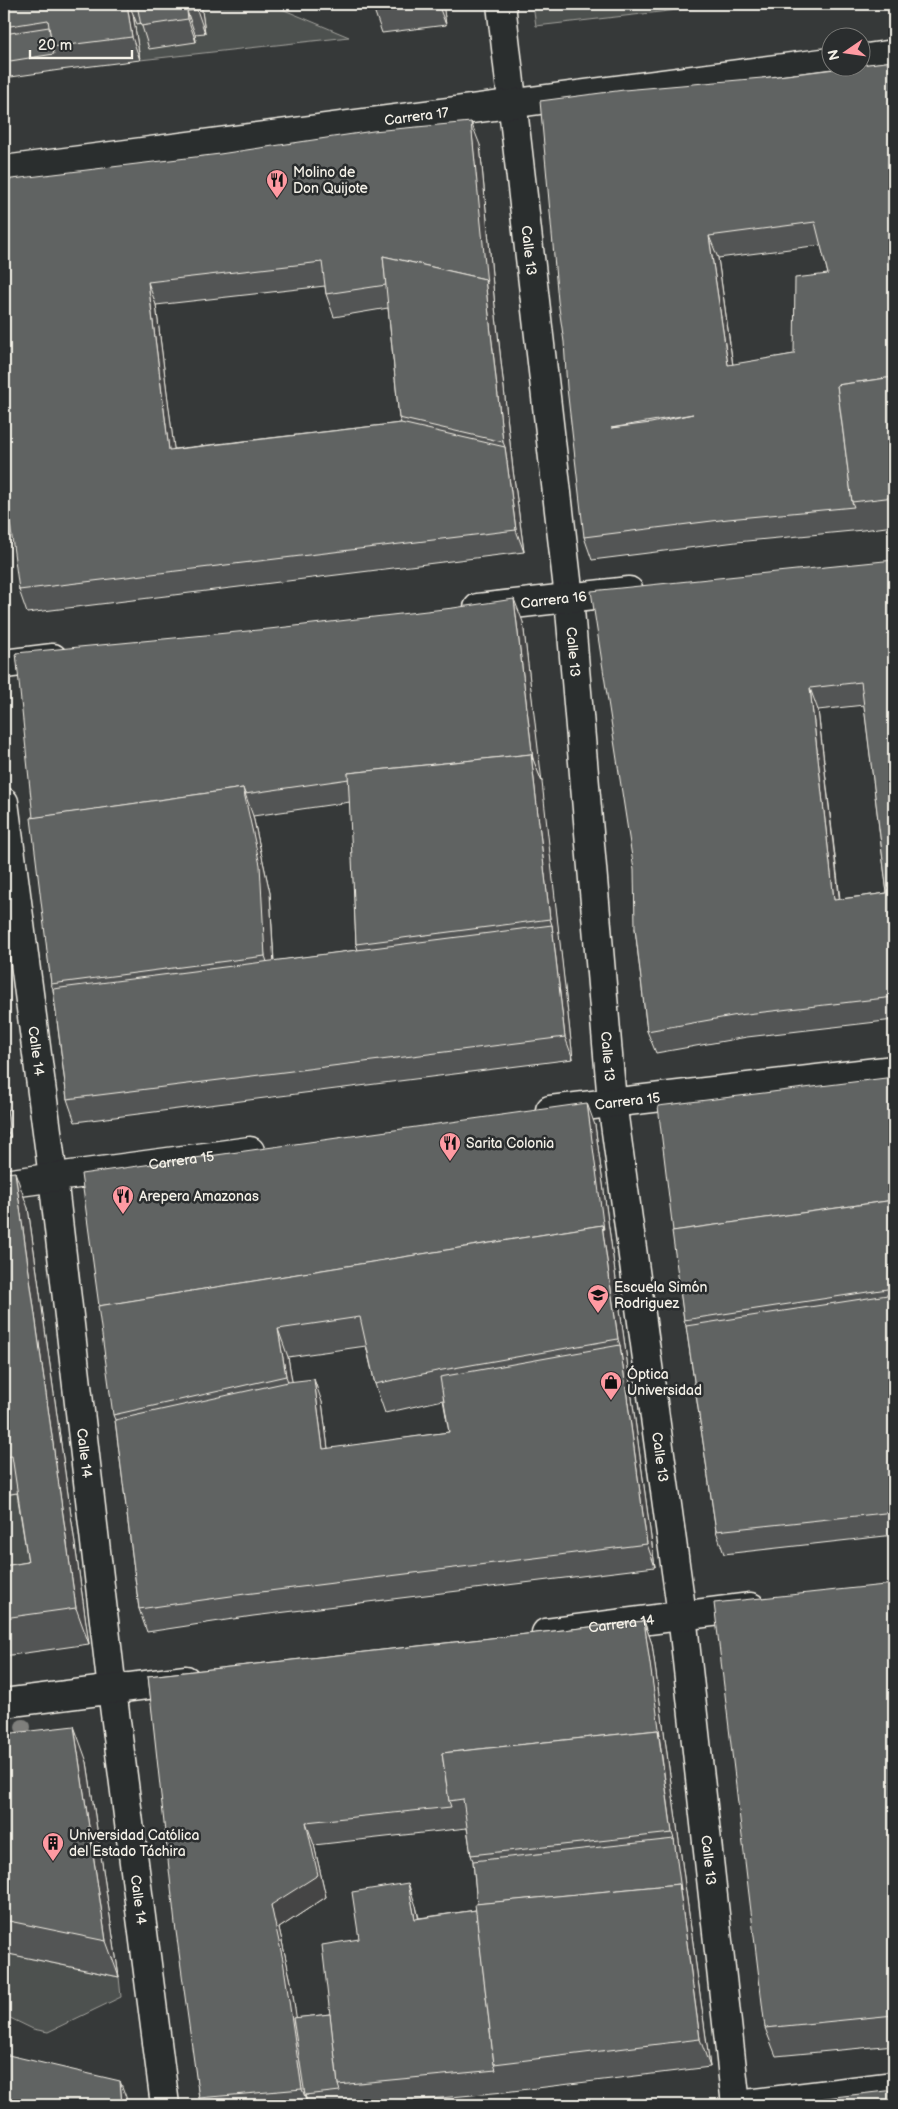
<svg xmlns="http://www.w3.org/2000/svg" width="898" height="2109" viewBox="0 0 898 2109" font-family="'Balsamiq Sans',sans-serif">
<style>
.green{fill:#4e514f;stroke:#a1a19c}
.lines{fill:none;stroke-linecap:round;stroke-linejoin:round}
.street-casing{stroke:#f4f1e8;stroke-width:31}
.street{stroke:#2a2d2e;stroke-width:28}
.tree{fill:#7f7f7c}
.wall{fill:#535554;stroke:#f4f1e8;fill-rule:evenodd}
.shaded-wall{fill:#444545;stroke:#f4f1e8}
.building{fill:#616362;stroke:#f4f1e8;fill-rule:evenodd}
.labels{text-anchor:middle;stroke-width:5;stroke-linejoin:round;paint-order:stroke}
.street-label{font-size:14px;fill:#f4f1e8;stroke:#2a2d2e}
.poi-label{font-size:14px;fill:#f4f1e8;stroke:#2a2d2e;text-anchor:start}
</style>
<rect width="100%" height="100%" fill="#363939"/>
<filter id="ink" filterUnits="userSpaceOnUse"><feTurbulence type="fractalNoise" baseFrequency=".02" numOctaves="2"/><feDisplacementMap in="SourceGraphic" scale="10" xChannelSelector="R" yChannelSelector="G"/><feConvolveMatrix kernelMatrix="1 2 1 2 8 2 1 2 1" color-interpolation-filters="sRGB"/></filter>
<g filter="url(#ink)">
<g class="green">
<path d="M131,4H270L349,37L140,60Z"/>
<path d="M533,4H731L536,26Z"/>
<path d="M25,1492L41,1598L4,1604V1495Z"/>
<path d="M4,1953L119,1977L121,1997L48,2032L33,2029L4,2015Z"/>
</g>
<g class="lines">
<g class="street-casing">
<g id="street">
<path id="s1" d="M501,4L569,598L612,1102L682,1615L736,2105"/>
<path d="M860,59L894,54"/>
<path id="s2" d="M4,170L830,62"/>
<path id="s3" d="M478,608L629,591"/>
<path d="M4,664L53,658"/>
<path id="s4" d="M4,802L53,1177L112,1690L165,2105"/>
<path id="s5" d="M550,1110L894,1070"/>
<path id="s6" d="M4,1184L250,1151"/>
<path id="s7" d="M546,1633L751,1607"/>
<path d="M4,1703L186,1680"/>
<path d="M738,2105L894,2086"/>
</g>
</g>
<use href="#street" class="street"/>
</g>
<circle class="tree" cx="23" cy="1727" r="8"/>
<g class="wall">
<path d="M4,4H201L205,33L195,34L196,42L149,49L141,23L137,24L133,14L140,60L60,70L4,78Z"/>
<path d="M372,4H443L446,25L382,33Z"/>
<path d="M894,61V526L863,530L736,542L592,560L584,537L762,78ZM821,245L828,274L794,354L733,365L718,258Z"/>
<path d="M480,145L495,307L513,470L524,552L27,613L19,590L4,180ZM325,286L326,294L334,317L388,308L399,418L401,423L174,449L156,305Z"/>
<path d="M894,560V1020L747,1037L656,1053L647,1031L635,928ZM864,705L887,893L840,899L818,710Z"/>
<path d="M523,622L573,1059L75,1122L67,1099L53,989L51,984L33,818ZM350,802L356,944L358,950L274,961L270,893L253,816Z"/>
<path d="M894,1077V1535L724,1554L716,1531L686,1326L684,1320L673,1231Z"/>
<path d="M4,1079L10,1137L4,1138Z"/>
<path d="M595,1125L655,1567L253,1616L147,1632L139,1609L115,1420L113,1415ZM366,1346L375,1384L385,1413L443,1400L449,1432L328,1449L322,1402L292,1382L288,1357Z"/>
<path d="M4,1173L28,1208L89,1644L4,1656V1566L28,1562L17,1493L4,1495Z"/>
<path d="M894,1584V2045L776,2056L765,2028Z"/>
<path d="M644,1621L652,1644L710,2067L504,2092L366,2105H201L199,2098L148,1676ZM467,1828L471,1855L473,1861L477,1904L476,1910L419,1918L416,1906L359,1939L330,2014L296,2018L291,1982L279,1928L326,1897L314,1845Z"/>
<path d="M4,1734L87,1762L119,1977L4,1953Z"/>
</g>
<g class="shaded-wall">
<path d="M127,4H129L133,14L140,60L132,37Z"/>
<path d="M196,4H201L205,33L197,10Z"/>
<path d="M438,4H443L446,25Z"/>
<path d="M187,11L195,34L196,42L188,19Z"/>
<path d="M471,122L480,145L495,307L513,470L524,552L516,530L505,447L503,442L485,279Z"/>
<path d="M709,236L718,258L736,388L728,365Z"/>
<path d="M148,282L156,305L177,472L169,450Z"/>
<path d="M514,599L523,622L542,782L533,760Z"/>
<path d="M810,688L818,710L842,922L834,900Z"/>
<path d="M531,754L542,782L573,1059L565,1037L552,925L550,919Z"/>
<path d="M243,788L253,816L270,893L275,984L265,956Z"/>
<path d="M4,1079L10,1137L4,1121Z"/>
<path d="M587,1103L595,1125L655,1567L647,1544L620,1345L618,1339L602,1225Z"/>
<path d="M15,1172L28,1208L89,1644L76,1608Z"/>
<path d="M278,1329L288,1357L296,1405L286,1376Z"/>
<path d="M314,1379L322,1402L331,1472L323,1449Z"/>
<path d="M644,1621L652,1644L710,2067L700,2039L679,1884L674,1839L672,1833Z"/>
<path d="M74,1726L87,1762L119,1977L106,1941Z"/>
<path d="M306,1822L314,1845L326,1897L279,1928L291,1982L308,2095H305L308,2105L302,2089L271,1905Z"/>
<path d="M408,1883L416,1906L423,1942L415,1919Z"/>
<path d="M120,2081L126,2097L127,2105H122Z"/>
</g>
<g class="building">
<path d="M4,4H127L132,37L52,47L48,20L4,27Z"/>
<path d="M137,4H196L197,10L187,11L188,19L141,26Z"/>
<path d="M49,27L52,47L54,54L4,62V34Z"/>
<path d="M894,61V377L837,385L852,502L854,507L728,519L584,537L567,388L564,342L558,301L540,101L624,90L762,78L843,68H860V65ZM815,222L828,274L795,278L794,354L728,365L709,236ZM693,414L651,423L611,428Z"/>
<path d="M471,122L487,284L485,279L383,256L386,285L326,294L322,262L148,282L169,450L401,423L505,447L516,530L19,590L4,478V180L220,154L373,131Z"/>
<path d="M383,256L485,279L503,442L399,418Z"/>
<path d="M894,377V497L852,502L837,385Z"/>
<path d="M894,560V997L738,1015L647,1031L635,928L634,870L591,591ZM861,682L887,893L834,900L810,688Z"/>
<path d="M514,599L533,760L531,754L348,773L349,779L245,794L243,788L33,818L16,653L269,629L453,608Z"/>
<path d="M531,754L550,919L356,944L348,773Z"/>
<path d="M243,788L260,865L265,956L51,984L31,818Z"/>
<path d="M552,925L565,1037L67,1099L53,989Z"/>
<path d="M894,1077V1200L673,1231L658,1106Z"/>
<path d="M587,1103L604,1230L602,1225L99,1306L81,1174Z"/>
<path d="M15,1172L76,1608L4,1618V1566L28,1562L12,1456L4,1457V1173Z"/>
<path d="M894,1200V1288L684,1320L672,1231Z"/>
<path d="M602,1225L618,1339L437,1371L375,1384L360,1317L278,1329L286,1376L113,1415L98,1306Z"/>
<path d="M894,1294V1512L716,1531L686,1326Z"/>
<path d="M620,1345L647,1544L245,1594L139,1609L115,1420L288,1382L314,1379L323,1449L449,1432L440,1377Z"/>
<path d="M894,1584V2015L765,2028L714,1603Z"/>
<path d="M644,1621L660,1735L658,1730L442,1753L449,1801L451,1807L306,1822L318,1875L271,1905L283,1960L302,2089L199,2098L175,1924L148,1676Z"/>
<path d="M74,1726L106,1941L4,1920V1734Z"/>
<path d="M658,1730L672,1833L471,1855L463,1799L449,1801L442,1753Z"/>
<path d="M674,1839L681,1890L679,1884L477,1904L473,1861Z"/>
<path d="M408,1883L415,1919L476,1910L494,2064L496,2070L338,2085L322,1945L359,1939L352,1892Z"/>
<path d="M679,1884L700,2039L494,2064L475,1904Z"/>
<path d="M330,2014L338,2085L340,2091L305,2095L293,2018Z"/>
<path d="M4,2054L120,2081L122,2105H4Z"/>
<path d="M894,2090V2105H776L775,2104Z"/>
</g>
</g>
<defs>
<g id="restaurant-pin" transform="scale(1.125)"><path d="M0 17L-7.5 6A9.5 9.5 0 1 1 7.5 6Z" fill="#ff9aa2" stroke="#2a2d2e"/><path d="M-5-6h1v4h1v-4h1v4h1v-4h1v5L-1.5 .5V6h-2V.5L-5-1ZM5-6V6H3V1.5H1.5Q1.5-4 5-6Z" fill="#111"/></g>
<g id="school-pin" transform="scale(1.125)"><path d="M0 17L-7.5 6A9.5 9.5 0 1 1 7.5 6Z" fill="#ff9aa2" stroke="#2a2d2e"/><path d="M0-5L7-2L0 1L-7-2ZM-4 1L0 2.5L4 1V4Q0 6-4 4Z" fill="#111"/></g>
<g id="shop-pin" transform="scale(1.125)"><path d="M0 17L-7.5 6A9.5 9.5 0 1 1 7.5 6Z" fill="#ff9aa2" stroke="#2a2d2e"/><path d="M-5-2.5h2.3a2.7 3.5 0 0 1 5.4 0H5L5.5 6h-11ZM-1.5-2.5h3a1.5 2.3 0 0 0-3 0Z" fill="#111"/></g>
<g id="building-pin" transform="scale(1.125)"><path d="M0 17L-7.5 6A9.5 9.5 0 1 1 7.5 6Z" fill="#ff9aa2" stroke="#2a2d2e"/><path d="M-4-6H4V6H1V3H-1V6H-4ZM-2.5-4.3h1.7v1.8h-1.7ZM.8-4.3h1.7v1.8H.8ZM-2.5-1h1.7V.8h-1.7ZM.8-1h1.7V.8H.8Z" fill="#111"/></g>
</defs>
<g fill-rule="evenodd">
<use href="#restaurant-pin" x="277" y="180"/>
<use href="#restaurant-pin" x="450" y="1143"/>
<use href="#restaurant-pin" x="123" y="1196"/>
<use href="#school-pin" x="598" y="1295"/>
<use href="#shop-pin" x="611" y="1382"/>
<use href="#building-pin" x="53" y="1843"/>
</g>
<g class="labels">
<g class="street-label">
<text dy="5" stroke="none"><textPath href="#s2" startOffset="416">Carrera 17</textPath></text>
<text dy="5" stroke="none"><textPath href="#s1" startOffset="248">Calle 13</textPath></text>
<text dy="5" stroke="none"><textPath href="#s3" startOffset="76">Carrera 16</textPath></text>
<text dy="5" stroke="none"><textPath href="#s1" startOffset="652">Calle 13</textPath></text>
<text dy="5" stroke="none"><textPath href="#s4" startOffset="251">Calle 14</textPath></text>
<text dy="5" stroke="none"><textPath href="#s1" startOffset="1058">Calle 13</textPath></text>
<text dy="5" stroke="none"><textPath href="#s5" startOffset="78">Carrera 15</textPath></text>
<text dy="5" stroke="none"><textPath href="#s6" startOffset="179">Carrera 15</textPath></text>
<text dy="5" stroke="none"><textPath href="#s4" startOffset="656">Calle 14</textPath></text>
<text dy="5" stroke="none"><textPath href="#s1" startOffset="1462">Calle 13</textPath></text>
<text dy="5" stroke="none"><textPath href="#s7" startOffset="76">Carrera 14</textPath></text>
<text dy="5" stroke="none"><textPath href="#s1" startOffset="1868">Calle 13</textPath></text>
<text dy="5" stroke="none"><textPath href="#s4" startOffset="1106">Calle 14</textPath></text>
</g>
<g class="poi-label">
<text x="293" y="177">Molino de<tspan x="293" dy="16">Don Quijote</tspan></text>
<text x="466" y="1148">Sarita Colonia</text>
<text x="139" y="1201">Arepera Amazonas</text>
<text x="614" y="1292">Escuela Simón<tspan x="614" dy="16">Rodriguez</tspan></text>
<text x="627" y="1379">Óptica<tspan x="627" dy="16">Universidad</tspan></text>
<text x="69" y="1840">Universidad Católica<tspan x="69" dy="16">del Estado Táchira</tspan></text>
</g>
</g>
<rect width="898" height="2109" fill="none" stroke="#2a2d2e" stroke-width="20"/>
<rect x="10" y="10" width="878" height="2089" fill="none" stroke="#f4f1e8" stroke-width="2" filter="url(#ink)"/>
<g transform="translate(846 52) rotate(257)"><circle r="24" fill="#2a2d2e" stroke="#7b7b78"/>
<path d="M0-4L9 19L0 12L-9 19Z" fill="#ff9aa2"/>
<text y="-8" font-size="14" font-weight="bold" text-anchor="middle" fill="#f4f1e8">N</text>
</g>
<path d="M30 50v8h102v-8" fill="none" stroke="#f4f1e8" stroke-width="2.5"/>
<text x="38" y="50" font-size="15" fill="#f4f1e8" stroke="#2a2d2e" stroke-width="4" paint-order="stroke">20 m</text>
</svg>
